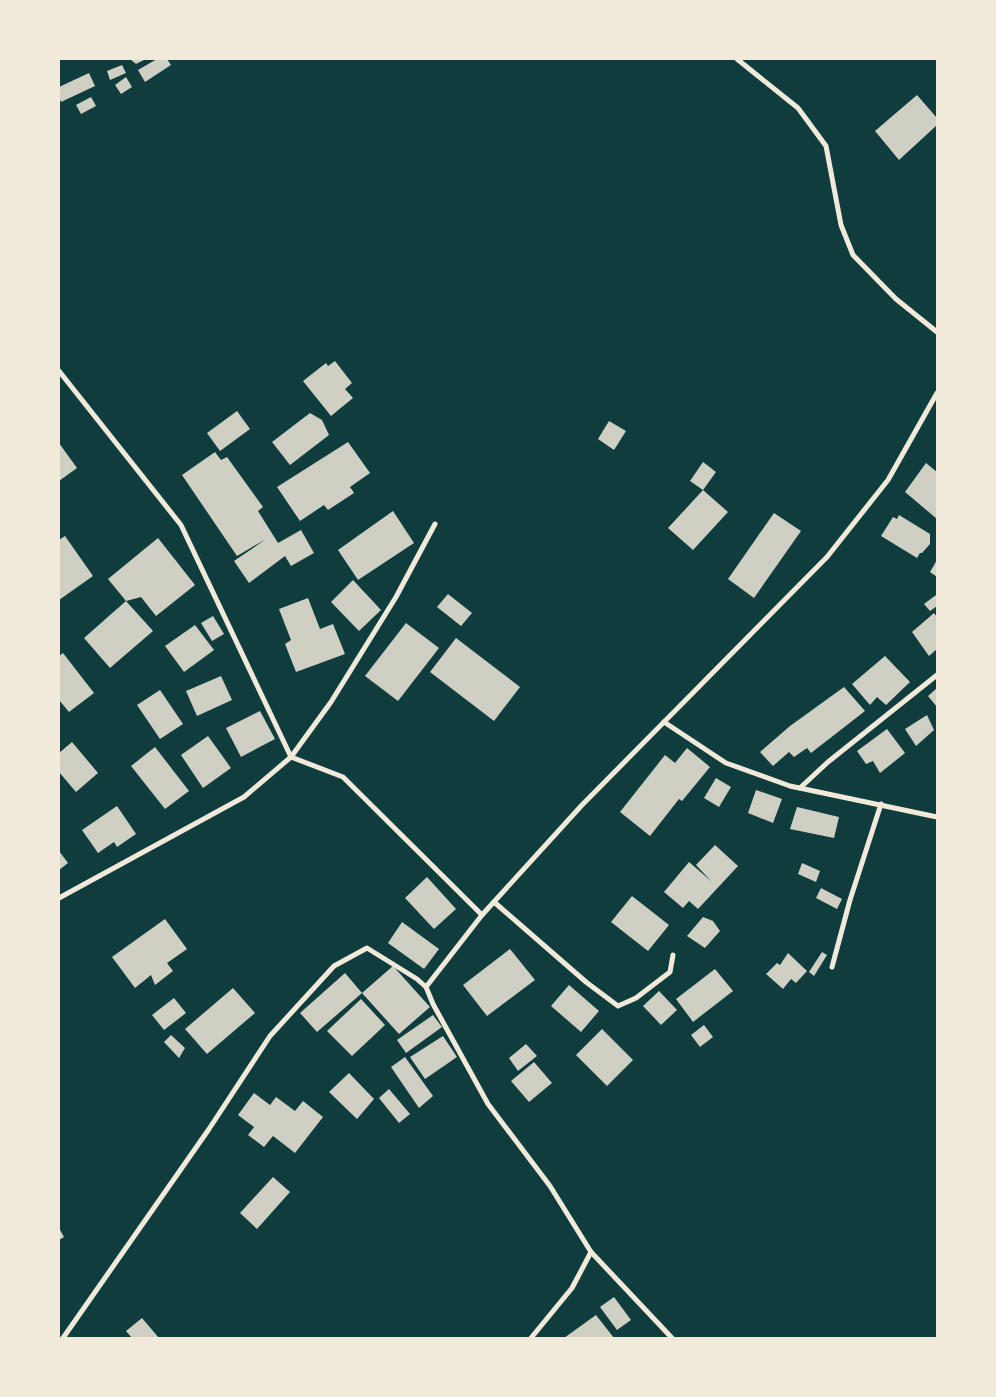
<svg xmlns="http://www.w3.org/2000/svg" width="996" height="1397" viewBox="0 0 996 1397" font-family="'DM Sans',sans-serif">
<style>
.building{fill:#cfcfc3}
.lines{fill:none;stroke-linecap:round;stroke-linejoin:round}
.minor{stroke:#f1e9da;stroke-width:5}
</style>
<rect width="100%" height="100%" fill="#0f3d3e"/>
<g class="building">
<path d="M130,59H146L136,64Z"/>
<path d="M157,59H167L171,65L145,82L138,70Z"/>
<path d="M122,65L126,73L110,80L107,71Z"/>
<path d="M89,73L95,86L61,102L59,96V87Z"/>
<path d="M126,77L132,87L121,94L115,85Z"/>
<path d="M917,95L937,118V125L899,160L875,131Z"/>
<path d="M91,97L96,106L81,114L76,105Z"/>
<path d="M335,361L352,383L345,389L353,398L331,416L303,381L326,363L328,366Z"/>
<path d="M237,411L250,429L220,451L207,433Z"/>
<path d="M310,413L322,420L329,435L290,465L272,442Z"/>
<path d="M609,421L626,431L614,450L598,439Z"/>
<path d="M348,442L370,473L350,487L354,493L328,510L324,505L300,521L277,487Z"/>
<path d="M59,443L77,468L59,481Z"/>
<path d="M215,452L221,460L227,457L263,507L258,511L278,543L301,530L314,553L291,566L285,556L249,583L234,561L266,539L237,556L182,475Z"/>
<path d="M703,462L716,472L703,490L728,512L693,550L668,528L703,490L690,481Z"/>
<path d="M926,463L937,472V519L905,492Z"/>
<path d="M393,511L414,543L358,580L338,550Z"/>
<path d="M774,513L801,531L754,598L728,579Z"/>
<path d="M899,515L930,534V544L922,553H920L917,558L881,536L893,517L897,519Z"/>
<path d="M65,536L93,576L59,600V540Z"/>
<path d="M158,538L195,585L156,616L141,597L126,601L153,631L110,668L84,638L126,601L108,579Z"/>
<path d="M937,560V577L930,572Z"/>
<path d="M353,580L381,610L359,631L331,602Z"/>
<path d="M448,594L472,613L461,626L437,607Z"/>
<path d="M936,595L937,606L930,611L924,604Z"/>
<path d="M308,598L320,629L333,624L345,654L296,672L285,644L291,640L279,609Z"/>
<path d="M934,613L937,617V649L929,656L912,632Z"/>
<path d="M213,616L224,634L212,641L201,623Z"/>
<path d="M406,623L439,648L398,701L365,676Z"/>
<path d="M195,625L214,650L184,672L165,646Z"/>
<path d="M456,638L520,687L494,721L430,672Z"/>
<path d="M63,653L94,693L69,712L59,700V656Z"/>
<path d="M885,656L910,682L886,705L877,697L870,705L852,684Z"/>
<path d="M221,676L232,700L197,716L186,691Z"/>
<path d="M844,687L865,711L811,753L807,748L794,757L789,752L773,766L760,752L790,726Z"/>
<path d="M937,688V707L928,696Z"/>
<path d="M160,690L183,724L160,739L137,705Z"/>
<path d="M260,711L275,739L241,757L226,728Z"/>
<path d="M927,715L934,730L916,746L905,729Z"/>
<path d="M887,729L905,753L880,773L873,761L866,764L857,751Z"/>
<path d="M208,736L231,768L203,788L181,755Z"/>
<path d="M72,742L98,773L76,792L59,772V753Z"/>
<path d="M155,747L189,791L165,809L131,766Z"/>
<path d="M687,748L710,767L682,801L679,799L650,836L620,812L665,755L675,763Z"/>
<path d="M716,778L731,787L719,807L704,798Z"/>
<path d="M756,790L782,799L773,823L748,813Z"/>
<path d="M117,806L136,834L117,847L114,842L98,853L82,830Z"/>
<path d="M797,807L839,817L834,838L790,829Z"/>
<path d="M715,845L738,866L698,909L689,901L683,908L664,892L689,862L711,881L696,865Z"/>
<path d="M59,851L68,863L59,870Z"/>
<path d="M802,863L820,871L816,882L798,874Z"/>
<path d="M427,877L456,909L434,929L405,898Z"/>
<path d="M821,888L842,899L837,909L816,898Z"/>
<path d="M632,896L669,925L648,951L611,922Z"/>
<path d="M703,917L713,921L720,931L705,948L687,936Z"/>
<path d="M165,919L187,949L167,963L173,971L155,985L151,975L135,988L112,957Z"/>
<path d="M402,922L439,949L424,969L388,943Z"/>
<path d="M510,949L535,980L487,1016L463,985Z"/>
<path d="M822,952L827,955L814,976L809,972Z"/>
<path d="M788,953L807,971L796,983L791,979L783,989L766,974L777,963L780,965Z"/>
<path d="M393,966L430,1007L399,1034L362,993L317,1032L300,1013L345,973L362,993Z"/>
<path d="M715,969L733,991L693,1022L676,999Z"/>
<path d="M569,985L599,1011L581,1032L551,1006Z"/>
<path d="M233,988L255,1013L207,1054L185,1029Z"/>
<path d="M659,991L677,1010L661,1025L643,1006Z"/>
<path d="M174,998L186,1013L164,1030L152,1015Z"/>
<path d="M361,999L385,1025L352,1056L327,1031Z"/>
<path d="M433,1015L442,1027L406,1053L397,1040Z"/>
<path d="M704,1025L713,1037L700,1047L691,1035Z"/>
<path d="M602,1029L633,1060L607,1086L576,1055Z"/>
<path d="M171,1035L185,1048L179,1058L164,1042Z"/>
<path d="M443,1036L457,1057L425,1079L410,1057Z"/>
<path d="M526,1044L537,1056L518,1071L509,1058Z"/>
<path d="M405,1057L433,1096L419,1108L391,1067Z"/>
<path d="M534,1062L552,1083L529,1102L511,1081Z"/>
<path d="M349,1073L374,1099L357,1119L329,1092Z"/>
<path d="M389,1089L410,1114L399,1123L379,1098Z"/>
<path d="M254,1093L270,1105L276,1097L295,1111L303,1101L323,1117L295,1153L273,1136L264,1147L248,1135L254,1127L238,1115Z"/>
<path d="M273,1177L290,1192L257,1229L240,1213Z"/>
<path d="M59,1228L64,1237L59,1240Z"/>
<path d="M614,1297L631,1320L617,1330L600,1307Z"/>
<path d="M596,1315L614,1338H564Z"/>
<path d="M142,1318L159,1338H132L126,1331Z"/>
</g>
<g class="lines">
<g class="minor">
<path d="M737,59L798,108L826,146L841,225L853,255L896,299L937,332"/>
<path d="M59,371L181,525L291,757L343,777L482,915"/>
<path d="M664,722L726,763L790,786L937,817"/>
<path d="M800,788L828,762L937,675"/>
<path d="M59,898L244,797L291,757L331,702L396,597L435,524"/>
<path d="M494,902L586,982L618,1006L636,998L670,972L673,955"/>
<path d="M832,967L850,900L881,804"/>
<path d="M63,1338L209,1129L270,1036L334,966L367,948L417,979L426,987"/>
<path d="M531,1338L572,1288L591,1252"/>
<path d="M672,1338L591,1252L550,1186L488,1104L433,1004L426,987L482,915L582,805L827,557L888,480L937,393"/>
</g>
</g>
<rect width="996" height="1397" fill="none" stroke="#f1e9da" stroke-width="120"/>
</svg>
